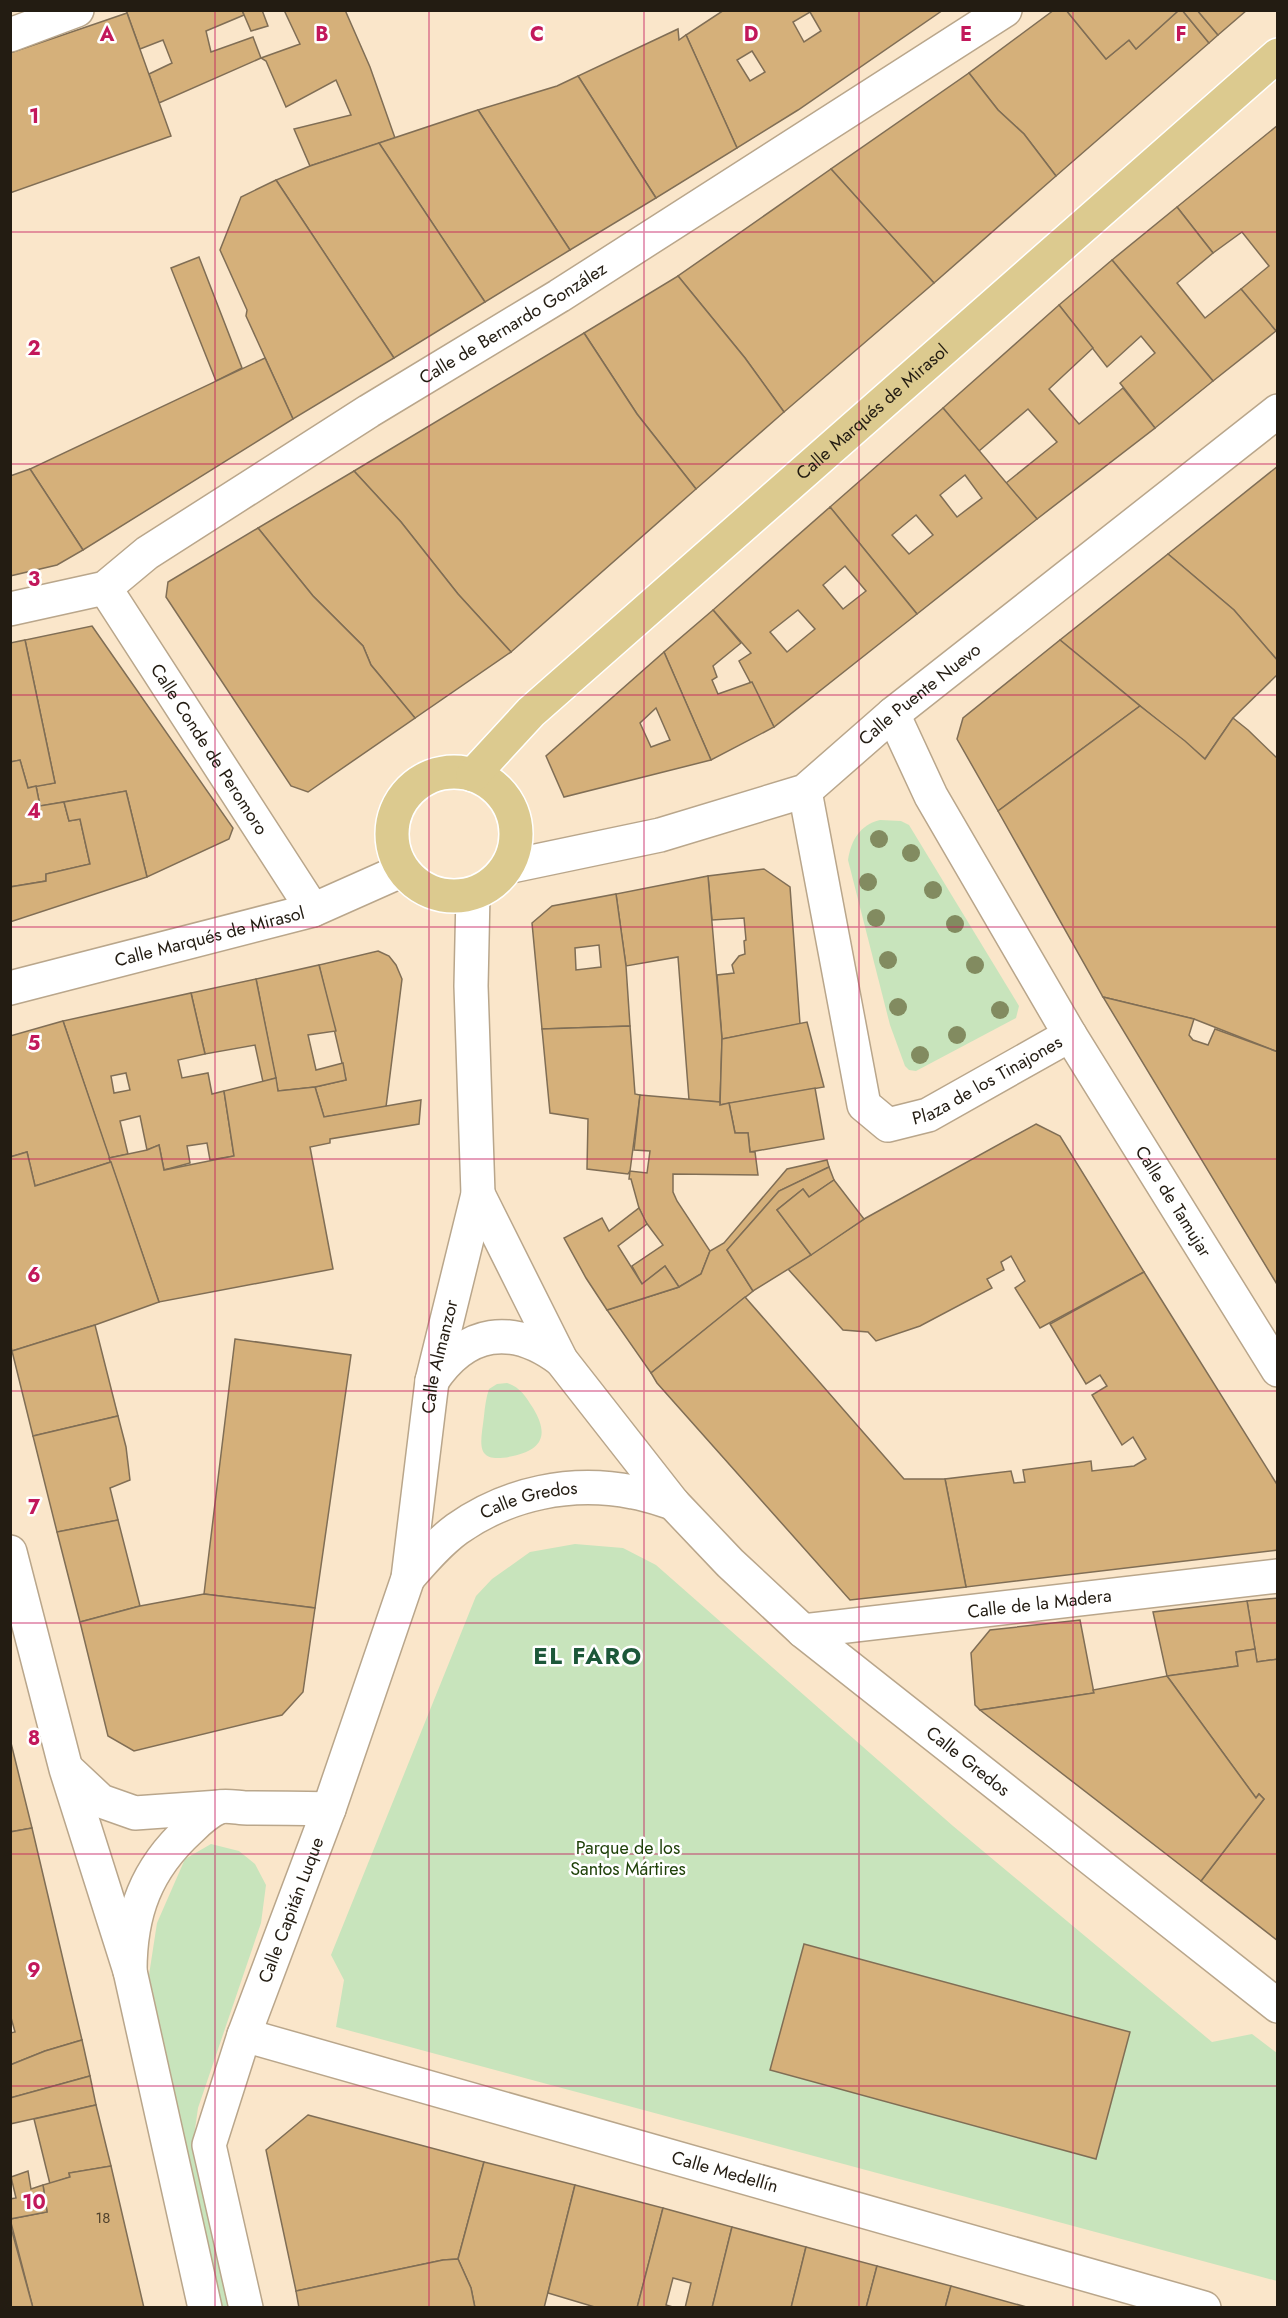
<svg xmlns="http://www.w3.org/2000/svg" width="1288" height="2318" viewBox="0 0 1288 2318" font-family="Jost,sans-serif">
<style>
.green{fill:#c8e4bc}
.building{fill:#d5b07a;stroke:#806e55;stroke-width:1.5;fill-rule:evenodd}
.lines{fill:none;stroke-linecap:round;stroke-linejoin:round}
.street-casing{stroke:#b9a68b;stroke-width:36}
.secondary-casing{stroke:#b9a68b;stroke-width:36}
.primary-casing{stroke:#fff;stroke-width:36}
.street{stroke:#fff;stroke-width:33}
.secondary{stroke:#fff;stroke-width:33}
.primary{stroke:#dcca8f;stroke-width:33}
.tree{fill:#828b60}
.grid{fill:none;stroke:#c2185b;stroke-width:1.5;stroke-opacity:0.55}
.labels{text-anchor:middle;stroke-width:5;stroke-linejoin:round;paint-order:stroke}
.number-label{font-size:15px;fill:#50412c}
.street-label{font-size:18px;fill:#231c12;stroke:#fff}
.park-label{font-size:18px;fill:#1f4109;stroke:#fff}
.district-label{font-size:24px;font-weight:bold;letter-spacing:1.5px;fill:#1c5739;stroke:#fff}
.grid-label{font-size:20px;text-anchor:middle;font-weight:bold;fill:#c2185b;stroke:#fff;stroke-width:5;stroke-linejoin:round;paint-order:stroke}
</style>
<rect width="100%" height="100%" fill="#fae6ca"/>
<g class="green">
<path d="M880,820L901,821L909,825L1019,1006L1016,1018L916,1071L909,1070L905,1066L890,1025L848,860C851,840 860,825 880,820Z"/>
<path d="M507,1383C521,1388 525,1396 533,1408C549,1434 543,1450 513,1456C473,1465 481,1443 484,1416C485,1406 486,1398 489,1389L497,1384Z"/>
<path d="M575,1544L623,1548L656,1565L953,1826L1212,2042L1252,2034L1277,2053V2281L336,2027L344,1980L331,1955L476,1596L492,1579L530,1552Z"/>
<path d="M211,1844L239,1851L255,1864L266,1885L261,1923L198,2108L194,2136L233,2307H222L149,1975L157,1923L185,1859Z"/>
</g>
<g class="building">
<path d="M126,10H242L244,15L206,31L211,52L253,37L261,58L159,103L149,74L172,63L163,40L140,49Z"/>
<path d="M242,10H262L268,26L251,31Z"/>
<path d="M284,10H345L370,67L395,138L310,166L294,129L351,115L336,80L286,107L266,61L261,58L300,44Z"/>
<path d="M724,10H943L798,110L737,148L686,35ZM810,12L821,31L804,42L793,22ZM752,51L765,72L750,81L737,60Z"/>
<path d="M1054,10H1066L1106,59L1129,40L1136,49L1179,10H1182L1209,43L1056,176L1024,134L998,110L969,73Z"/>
<path d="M1066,10H1179L1136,49L1129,40L1106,59Z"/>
<path d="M1182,10H1197L1218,35L1209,43Z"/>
<path d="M1197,10H1247L1218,35Z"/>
<path d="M127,13L171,136L10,193V53Z"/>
<path d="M678,29L679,40L686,35L737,148L656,198L578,76Z"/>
<path d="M969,73L998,110L1024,134L1056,176L934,283L831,169Z"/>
<path d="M578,76L656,198L570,250L478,110L557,86Z"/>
<path d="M478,110L570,250L485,302L379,143Z"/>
<path d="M1278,125V330L1276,331L1241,289L1269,266L1242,232L1213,253L1177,207Z"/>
<path d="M379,143L485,302L394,358L276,180L310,166Z"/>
<path d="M831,169L934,283L784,412L745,358L678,276Z"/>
<path d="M276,180L394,358L293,419L246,316L247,310L220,250L241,197Z"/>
<path d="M1177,207L1213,253L1177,283L1205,318L1241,289L1276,331L1213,381L1112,260Z"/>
<path d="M199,257L242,368L216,381L171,268Z"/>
<path d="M1112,260L1213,381L1155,428L1120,383L1155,353L1141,336L1107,367L1059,305Z"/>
<path d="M678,276L745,358L784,412L696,489L637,414L584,333Z"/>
<path d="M1059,305L1093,348L1049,389L1079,424L1123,388L1155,428L1037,519L1006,483L1057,442L1028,409L979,451L943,408Z"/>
<path d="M584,333L637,414L696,489L511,652L458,594L401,522L354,471Z"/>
<path d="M265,358L293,419L83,550L30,469Z"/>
<path d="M943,408L1037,519L917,614L830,507ZM965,475L982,498L957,517L940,495ZM916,515L933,535L909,554L892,535Z"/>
<path d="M1278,466V661L1234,610L1168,554Z"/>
<path d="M30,469L83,550L57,565L10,576V476Z"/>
<path d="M354,471L401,522L458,594L511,652L415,718L371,665L363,646L313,596L258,528Z"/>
<path d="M830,507L917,614L774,727L739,661L751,653L713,610ZM845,566L866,591L843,609L823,585ZM798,610L815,629L787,652L770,632Z"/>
<path d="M258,528L313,596L363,646L371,665L415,718L308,792L291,786L166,597L168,582Z"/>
<path d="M1168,554L1234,610L1278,661V674L1233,718L1205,759L1060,640Z"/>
<path d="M713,610L741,643L713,666L717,677L712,680L718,694L752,682L774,727L711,760L664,652Z"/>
<path d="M92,626L233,828L229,839L147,877L126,791L40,806L36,786L55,783L25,640Z"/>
<path d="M25,640L55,783L28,788L20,760L10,762V643Z"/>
<path d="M1060,640L1140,706L998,811L957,739L963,718Z"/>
<path d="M664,652L711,760L564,797L546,756ZM656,708L670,740L651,747L640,723Z"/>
<path d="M1140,706L1185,741L1205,759L1233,718L1248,730L1278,759V1052L1194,1019L1103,997L998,811Z"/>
<path d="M20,760L28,788L36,786L40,806L64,802L69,821L80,819L90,864L46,874V881L10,887V762Z"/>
<path d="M126,791L147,877L10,922V887L46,881V874L90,864L80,819L69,821L64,802Z"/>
<path d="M764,869L790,887L800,1024L722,1039L717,975L734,973L732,965L739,956L745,954L744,941L746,940L744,918L712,920L708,876Z"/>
<path d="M708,876L722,1039L720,1102L689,1100L678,957L626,966L616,894Z"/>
<path d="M616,894L626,966L630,1026L542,1029L532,923L552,906ZM599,945L601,967L576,970L575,948Z"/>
<path d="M378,951L389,956L396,965L402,979L386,1107L324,1117L315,1087L346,1080L319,965Z"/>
<path d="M319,965L336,1031L308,1035L316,1070L343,1063L346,1080L315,1087L278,1091L256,979Z"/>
<path d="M256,979L276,1078L263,1082L255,1045L205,1054L191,993Z"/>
<path d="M191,993L205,1054L178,1060L182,1078L208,1073L212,1094L224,1091L234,1156L210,1160L207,1143L187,1146L190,1163L164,1170L159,1145L147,1150L140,1116L120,1121L128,1154L109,1158L63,1021ZM126,1073L130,1090L114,1093L111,1076Z"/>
<path d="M1103,997L1194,1019L1189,1035L1193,1040L1208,1045L1215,1029L1278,1052V1286Z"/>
<path d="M63,1021L111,1162L35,1186L27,1152L10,1157V1036Z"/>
<path d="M807,1022L824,1087L720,1105L722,1039Z"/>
<path d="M630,1026L635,1094L640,1095L630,1171L628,1174L587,1169L588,1119L550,1113L542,1029Z"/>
<path d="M276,1078L278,1091L315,1087L324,1117L421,1100L419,1124L330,1139V1143L310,1147L333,1269L159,1302L109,1158L147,1150L159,1145L164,1170L234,1156L224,1091Z"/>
<path d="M815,1088L824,1139L750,1152L748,1133H735L729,1103Z"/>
<path d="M640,1095L720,1102V1105L729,1103L735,1133H748L750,1152H755L758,1175L673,1174V1192L677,1201L710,1251L701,1274L679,1287L665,1266L642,1284L632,1266L663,1245L645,1221L639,1208L631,1179H629L630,1171L647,1173L650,1151L634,1150Z"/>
<path d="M1036,1124L1060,1136L1144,1272L1040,1328L1015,1288L1025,1281L1011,1256L1001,1262L1004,1270L987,1279L992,1288L920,1326L876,1341L868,1332L843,1330L788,1269L864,1219Z"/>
<path d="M27,1152L35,1186L111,1162L159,1302L95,1325L12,1351L10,1343V1157Z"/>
<path d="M827,1160L829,1167L779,1191L727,1250L753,1291L651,1373L607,1310L679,1287L701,1274L710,1251L724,1243L787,1169Z"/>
<path d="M829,1167L834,1180L809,1197L803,1189L777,1210L811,1255L753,1291L727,1250L779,1191Z"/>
<path d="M834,1180L864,1219L811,1255L777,1210L803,1189L809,1197Z"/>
<path d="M639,1208L647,1224L618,1246L642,1284L665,1266L679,1287L607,1310L586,1278L564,1238L602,1218L609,1231Z"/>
<path d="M1144,1272L1278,1486V1550L966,1587L945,1479L1011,1471L1014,1483L1025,1482L1023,1470L1091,1461L1092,1471L1134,1466L1146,1459L1133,1437L1122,1445L1092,1395L1107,1386L1100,1375L1086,1384L1050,1324Z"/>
<path d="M745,1297L904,1479H945L966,1587L850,1600L657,1383L651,1373Z"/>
<path d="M95,1325L118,1416L33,1436L12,1351Z"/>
<path d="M235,1339L351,1355L315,1608L204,1594Z"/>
<path d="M118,1416L126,1447L130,1480L110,1488L118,1520L57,1532L33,1436Z"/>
<path d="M118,1520L140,1606L80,1622L57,1532Z"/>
<path d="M204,1594L315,1608L303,1692L282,1715L134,1751L108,1736L80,1622L140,1606Z"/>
<path d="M1278,1598V1659L1257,1662L1247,1601Z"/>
<path d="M1247,1601L1255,1649L1236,1652L1238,1666L1167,1676L1153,1612Z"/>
<path d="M1080,1620L1094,1693L980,1710L975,1705L971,1653L990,1630Z"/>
<path d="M1255,1649L1257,1662L1278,1659V1941L1201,1881L1264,1799L1259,1794L1256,1798L1167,1676L1238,1666L1236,1652Z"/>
<path d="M1167,1676L1256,1798L1259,1794L1264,1799L1201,1881L980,1710L1094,1693L1093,1690Z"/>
<path d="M10,1739L32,1828L10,1832Z"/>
<path d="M32,1828L82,2040L45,2051L10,2065V2033L15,2032L10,2014V1832Z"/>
<path d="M804,1944L1130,2032L1096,2159L770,2070Z"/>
<path d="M82,2040L90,2076L10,2098V2065L45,2051Z"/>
<path d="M90,2076L96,2105L10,2124V2098Z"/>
<path d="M96,2105L111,2166L69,2173L70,2177L50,2184L34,2119Z"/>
<path d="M308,2115L484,2162L458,2259L443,2260L296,2291L266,2150Z"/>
<path d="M484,2162L575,2185L544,2308H475L471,2288L458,2259Z"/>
<path d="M111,2166L144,2308H33L10,2219L47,2212L43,2185L70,2177L69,2173Z"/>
<path d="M28,2171L31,2189L43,2185L47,2212L10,2219V2199L16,2198L11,2177Z"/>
<path d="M575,2185L663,2208L637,2308H598L548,2293Z"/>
<path d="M663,2208L732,2227L712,2308H685L691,2283L673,2278L666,2305L676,2308H637Z"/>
<path d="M10,2224L33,2308H10Z"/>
<path d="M732,2227L806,2247L791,2308H712Z"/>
<path d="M806,2247L877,2266L866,2308H791Z"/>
<path d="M458,2259L471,2288L475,2308H299L296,2291L443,2260Z"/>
<path d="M877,2266L951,2286L945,2308H866Z"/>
<path d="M951,2286L1030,2308H945Z"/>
</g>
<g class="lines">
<g class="street-casing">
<g id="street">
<path d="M10,35L77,10"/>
<path id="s1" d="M105,588L313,910"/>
<path id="s2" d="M10,609L105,588L147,553L369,411L559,296L1005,10"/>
<path id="s3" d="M805,791L864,1105L888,1125L928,1115L1070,1035L931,796L893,714"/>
<path id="s4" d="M507,867L660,835L805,791L893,714L1278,411"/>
<path id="s5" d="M10,988L313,910L403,870"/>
<path id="s6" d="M1070,1035L1278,1370"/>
<path id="s7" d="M478,1194L561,1360L673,1503L730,1563L803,1631L1278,2006"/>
<path d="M432,1381C466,1330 512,1323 561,1360"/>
<path d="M10,1552L66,1769L130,1971"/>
<path id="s8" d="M408,1578C423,1561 438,1543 457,1529C508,1493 571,1480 633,1492C646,1494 660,1499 673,1503"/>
<path id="s9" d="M803,1631L1278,1576"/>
<path d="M68,1770L101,1801L135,1813L220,1807"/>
<path id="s10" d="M244,2035L1204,2308"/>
</g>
</g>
<g class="secondary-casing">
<g id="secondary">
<path d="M205,2308L130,1971C130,1913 146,1869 190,1829C197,1822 210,1811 219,1807C227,1805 239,1808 247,1808C274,1808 302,1808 329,1809"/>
<path id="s11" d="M246,2308L209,2145L244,2035L329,1809L408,1578L432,1381L478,1194L471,986L473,894"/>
</g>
</g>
<g class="primary-casing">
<g id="primary">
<circle cx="454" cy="834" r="62"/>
<path id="s12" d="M473,775L531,712L1278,55"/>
</g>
</g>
<use href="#street" class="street"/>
<use href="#secondary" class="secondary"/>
<use href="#primary" class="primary"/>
</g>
<g class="tree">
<circle cx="879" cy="839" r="9"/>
<circle cx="911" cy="853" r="9"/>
<circle cx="868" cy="882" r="9"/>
<circle cx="933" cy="890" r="9"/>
<circle cx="876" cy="918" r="9"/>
<circle cx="955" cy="924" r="9"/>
<circle cx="888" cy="960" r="9"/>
<circle cx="975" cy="965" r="9"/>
<circle cx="898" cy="1007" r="9"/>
<circle cx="1000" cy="1010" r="9"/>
<circle cx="957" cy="1035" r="9"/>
<circle cx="920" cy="1055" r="9"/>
</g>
<path class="grid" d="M215,10V2308M429,10V2308M644,10V2308M859,10V2308M1073,10V2308M10,232H1278M10,464H1278M10,695H1278M10,927H1278M10,1159H1278M10,1391H1278M10,1623H1278M10,1854H1278M10,2086H1278"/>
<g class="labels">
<g class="number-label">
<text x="103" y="2223">18</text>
</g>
<g class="street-label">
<text dy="6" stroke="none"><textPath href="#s2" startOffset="584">Calle de Bernardo González</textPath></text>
<text dy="6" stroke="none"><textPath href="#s12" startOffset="540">Calle Marqués de Mirasol</textPath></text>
<text dy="6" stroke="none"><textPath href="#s4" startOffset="458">Calle Puente Nuevo</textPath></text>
<text dy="6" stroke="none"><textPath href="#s1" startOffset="192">Calle Conde de Peromoro</textPath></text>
<text dy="6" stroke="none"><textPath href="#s5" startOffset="206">Calle Marqués de Mirasol</textPath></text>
<text dy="6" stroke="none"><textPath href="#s3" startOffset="460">Plaza de los Tinajones</textPath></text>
<text dy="6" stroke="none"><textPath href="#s6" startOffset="196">Calle de Tamujar</textPath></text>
<text dy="6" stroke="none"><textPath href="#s11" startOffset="992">Calle Almanzor</textPath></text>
<text dy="6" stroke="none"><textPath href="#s8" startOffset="148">Calle Gredos</textPath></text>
<text dy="6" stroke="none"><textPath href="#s9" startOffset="238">Calle de la Madera</textPath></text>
<text dy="6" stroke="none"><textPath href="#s7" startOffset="760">Calle Gredos</textPath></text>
<text dy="6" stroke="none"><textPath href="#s11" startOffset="416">Calle Capitán Luque</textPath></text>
<text dy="6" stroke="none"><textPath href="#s10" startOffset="500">Calle Medellín</textPath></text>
</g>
<g class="park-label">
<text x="628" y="1854">Parque de los<tspan x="628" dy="21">Santos Mártires</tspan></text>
</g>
<g class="district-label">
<text x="588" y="1664">EL FARO</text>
</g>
</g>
<g class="grid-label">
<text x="107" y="41">A</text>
<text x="322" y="41">B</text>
<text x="537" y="41">C</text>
<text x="751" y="41">D</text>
<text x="966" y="41">E</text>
<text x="1181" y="41">F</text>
<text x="34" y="123">1</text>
<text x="34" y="355">2</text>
<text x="34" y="586">3</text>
<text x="34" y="818">4</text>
<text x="34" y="1050">5</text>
<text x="34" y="1282">6</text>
<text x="34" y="1514">7</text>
<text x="34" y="1745">8</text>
<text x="34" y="1977">9</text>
<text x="34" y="2209">10</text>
</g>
<rect width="1288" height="2318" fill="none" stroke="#231c12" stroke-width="24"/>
</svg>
